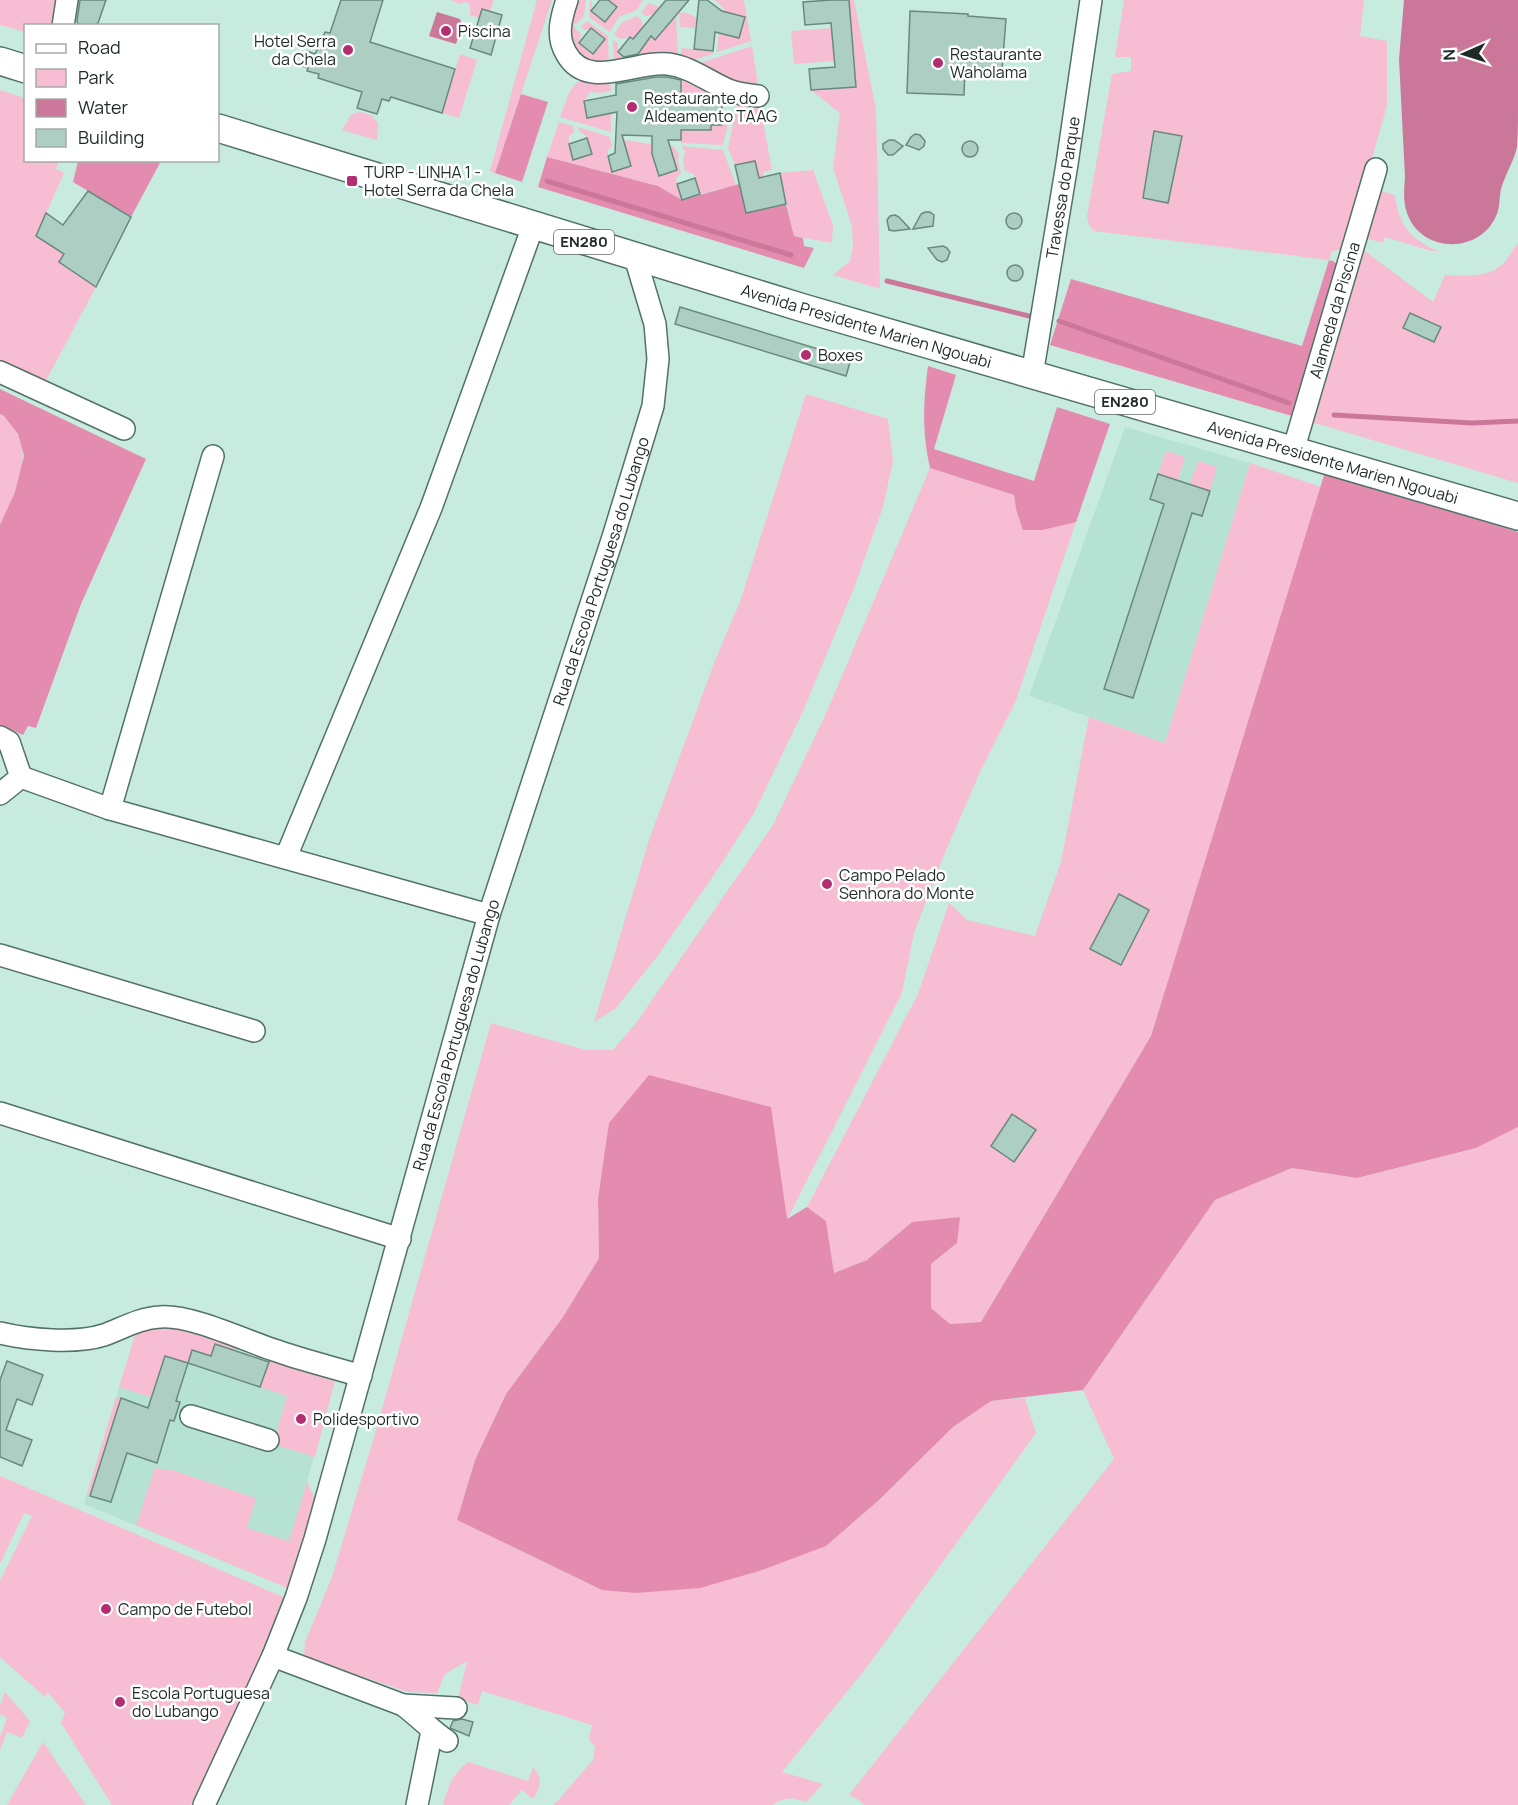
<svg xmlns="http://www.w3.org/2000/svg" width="1518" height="1805" viewBox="0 0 1518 1805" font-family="Manrope,sans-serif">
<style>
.built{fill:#b6e2d4}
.green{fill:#f7bdd3}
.forest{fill:#e38cb0}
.water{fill:#cb779a}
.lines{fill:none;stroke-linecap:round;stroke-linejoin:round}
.stream{stroke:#cb779a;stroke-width:5}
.building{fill:#accec3;stroke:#69897f;stroke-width:1.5}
.minor-casing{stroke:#527168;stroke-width:24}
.major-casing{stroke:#527168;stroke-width:30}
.minor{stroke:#fff;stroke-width:21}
.major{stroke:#fff;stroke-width:27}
.poi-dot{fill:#b32d72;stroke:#fff;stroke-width:2}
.labels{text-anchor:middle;stroke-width:5;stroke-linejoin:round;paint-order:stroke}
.shield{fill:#fff;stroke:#616a67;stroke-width:1.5}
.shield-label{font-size:15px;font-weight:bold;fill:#1d2a26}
.poi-label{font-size:16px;fill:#1d2a26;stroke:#fff;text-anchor:start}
.street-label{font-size:16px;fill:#1d2a26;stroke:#fff}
</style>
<rect width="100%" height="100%" fill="#c8ebe0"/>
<g class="built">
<path d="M1125,427L1250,463L1165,743L1029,696Z"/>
<path d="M178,1324L336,1377L307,1482L317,1502L290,1589L84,1504L137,1329Z"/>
</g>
<g class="green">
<path d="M0,0H61L56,20L50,25L26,26L25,32L0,25Z"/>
<path d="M451,0H494L490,11L482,9L479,18L470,15V5L466,2L459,4Z"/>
<path d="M537,0H552L495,173L490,171Z"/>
<path d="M575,0H586L584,16L573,26L581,34L579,42L590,29L584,30L581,26L587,21L608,36L609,67L584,60L572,47L567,29Z"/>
<path d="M600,0H643L637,10L619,17L610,32L589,17L590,1L592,2V10Z"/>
<path d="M714,0H744L751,41L717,52L719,31L739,38L745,17L725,12L722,6Z"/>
<path d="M849,0H854L876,109L880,289L833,275L850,261L853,246L852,226L833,168L840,113L811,90L855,86Z"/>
<path d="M1124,0H1364L1360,36L1387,41V105L1350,238L1341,250L1332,251L1329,260L1094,231L1089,225L1087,216L1112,74L1131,71V57H1115Z"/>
<path d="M648,3L676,13L678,60L614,66L613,40L618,43V52L629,37L621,39L614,35L622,22L637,16L642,20L643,29L655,14L646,16L641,13Z"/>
<path d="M679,12L690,14L706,25H695V28L680,27Z"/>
<path d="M832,28L834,61L794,64L791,31Z"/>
<path d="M752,46L759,90L750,89L694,65Z"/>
<path d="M681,48L713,51V54L687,62L681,61Z"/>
<path d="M460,54L477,60L459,118L442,113Z"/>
<path d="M681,73L733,101L706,99L711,129V125L728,124L723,145L681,143Z"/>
<path d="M585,78L610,80L611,91L601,93L590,92L584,101L588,118L606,114L611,96V132L560,117C566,103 569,83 585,78Z"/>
<path d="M0,90L25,98L26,160L59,161L56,169L64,173L36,236L64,254L59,262L96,287L44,384L0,364Z"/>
<path d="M738,100H759L772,170L763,172L764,177L759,178L755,161L735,165L728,148Z"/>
<path d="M360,112L371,115L378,123L377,140L342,130L351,115Z"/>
<path d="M559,122L573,126L574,132L569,136V144L587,138L585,135L579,131L578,127L610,137L612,146L608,150V156L626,150L617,139L658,145L672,154L670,150L662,145H672L679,154L678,161L681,173L676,179L682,200L658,186L547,157Z"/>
<path d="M681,146L723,150L736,185L700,194L694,174L685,171L683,162L685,151Z"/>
<path d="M813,170L833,225L832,243L794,236L780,173Z"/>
<path d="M1378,190L1395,195C1398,224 1411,240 1438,251H1431L1385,237L1383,243L1365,238Z"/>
<path d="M1518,243V483L1311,422L1334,351L1362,249L1433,302L1445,275C1464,276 1489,278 1504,263C1509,257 1513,249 1518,243Z"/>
<path d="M806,394L888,419L893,461L883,507L854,588L804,709L754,813L718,869L656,958L616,1008L594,1022L650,837L716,658L740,602Z"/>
<path d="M0,414C6,417 9,422 13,427C35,457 14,495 0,525Z"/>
<path d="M1166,451L1185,457L1178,480L1158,474Z"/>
<path d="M1198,461L1217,467L1210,491L1190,484Z"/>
<path d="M1250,463L1321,487L1151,1036L981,1322L950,1324L931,1308V1264L957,1243L912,1222L867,1260L834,1273L826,1221L807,1207L918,994L949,903L967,920L1035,936L1061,862L1089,717L1165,743Z"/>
<path d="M930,468L1014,495L1016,509L1043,530L1076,522L1015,703L980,772L944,855L914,933L902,993L787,1220L598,1199L599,1258L563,1317L506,1394L475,1460L457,1520L602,1590L826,1546L879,1500L953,1427L991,1401L1025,1398L1036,1433L867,1667L782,1772L823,1784L806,1802C793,1797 785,1797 772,1805H554L593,1760L595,1747L589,1739L592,1725L482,1691L478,1705L458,1699L467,1661L445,1674L437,1693L408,1692L304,1657L305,1642L332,1577L374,1437L491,1023L586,1050H613L636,1023L773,825L828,709Z"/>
<path d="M1518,1127V1805H864L859,1800L849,1795L1114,1459L1083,1390L1215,1200L1292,1168L1357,1178L1476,1148Z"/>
<path d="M178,1324L336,1377L315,1457L273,1444L287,1396L260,1387L270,1358L236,1346L235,1350L215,1344L211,1356L192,1350L188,1363L165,1356L151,1397L119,1387L137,1329Z"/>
<path d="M116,1397L121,1398L90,1496L87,1494Z"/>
<path d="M155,1468L172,1470L256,1498L247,1528L289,1541L307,1482L317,1502L290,1589L136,1525Z"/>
<path d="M0,1476L288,1599L191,1805H112L61,1723L65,1713L48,1692L45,1697L0,1657V1581L32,1516L24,1513L0,1564Z"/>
<path d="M5,1692L30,1721L22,1738L7,1732L0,1750V1737L7,1718L0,1714V1705Z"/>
<path d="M43,1742L86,1805H7Z"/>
<path d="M468,1762L528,1781L533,1767C543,1777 541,1788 533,1799L522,1790L509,1805H443C448,1787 452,1774 468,1762Z"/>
</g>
<g class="forest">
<path d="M521,94L548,102L522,182L495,173Z"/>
<path d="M547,157L658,186L682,200L739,184L746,213L786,204L794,236L803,238L804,246L814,248L804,268L538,187Z"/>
<path d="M78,161H161L131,217L73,182Z"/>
<path d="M1329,260C1336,261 1338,265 1337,271L1292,416L1050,345L1071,279L1302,346Z"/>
<path d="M928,366L956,375L934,449L1034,481L1057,407L1110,424L1076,522L1043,530H1023L1016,509L1014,495L930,468C922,432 923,403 928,366Z"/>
<path d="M0,389L146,459L81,604L36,728L28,726L23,735L0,725V525L15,492L24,456L18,434L4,416L0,414Z"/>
<path d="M1325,472L1518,532V1127L1476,1148L1357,1178L1292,1168L1215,1200L1083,1390L991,1401L953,1427L879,1500L826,1546L759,1571L700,1588L636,1593L602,1590L457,1520L475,1460L506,1394L563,1317L599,1258L598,1199L609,1123L649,1075L771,1107L787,1219L807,1207L826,1221L834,1273L867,1260L912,1222L960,1217L957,1243L931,1264V1308L950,1324L981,1322L1151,1036Z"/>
</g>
<g class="water">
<path d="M1404,0H1518C1518,35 1518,70 1518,105C1518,118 1518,134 1517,147C1514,161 1505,175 1501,189C1499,198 1500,208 1496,216C1480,254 1421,254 1407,213C1403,202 1404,189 1405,177L1399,59Z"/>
<path d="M437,12L460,19L462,25L456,44L429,36Z"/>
</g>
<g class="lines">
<g class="stream">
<path d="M547,181L791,255"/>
<path d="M887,281L1029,316"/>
<path d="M1059,321L1289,403"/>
<path d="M1334,415L1472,423L1518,421"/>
</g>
</g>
<g class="building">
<path d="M80,0H106L98,23L94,26H79L77,21Z"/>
<path d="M341,0H383L370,42L455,69L442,113L391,97L389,101L382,99L377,114L357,108L362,92L318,78L319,74L307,71L308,68L302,66L307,51L315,54L325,32L330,33Z"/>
<path d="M600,0H608L617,7L605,22L591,11Z"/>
<path d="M666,0H689L655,40L651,36L638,54L624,57L618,52L630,37L633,39Z"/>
<path d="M699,0H707L722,11L745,17L739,38L715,32L713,51L694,49Z"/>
<path d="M831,0H849L856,87L811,90L809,69L835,67L831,23L805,25L803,2Z"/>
<path d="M482,9L502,15L491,55L470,48Z"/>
<path d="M910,11L968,14V16L1006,19L1002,70L965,67L964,95L907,93Z"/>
<path d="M591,28L605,39L593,54L579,43Z"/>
<path d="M656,77H667L681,80V98L717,99L722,101V125H711V130H681V140H668L677,170L659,176L652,154V136L622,135L631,166L612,172L608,156L615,153L617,112L587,118L584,101L616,95V84Z"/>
<path d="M1154,131L1182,136L1168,203L1143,198Z"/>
<path d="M915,134L920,135L925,141L924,146L919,150L906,145L911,137Z"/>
<path d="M587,138L592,154L573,160L569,144Z"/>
<path d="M889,140H894L903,146L893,155H888L883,149V144Z"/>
<circle cx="970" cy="149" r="8"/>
<path d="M755,161L759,178L780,173L786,204L746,213L735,165Z"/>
<path d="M695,178L700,194L682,200L677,184Z"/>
<path d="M88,191L131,217L96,287L59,262L64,254L36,236L46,213L63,225Z"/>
<path d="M925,212H930L934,215L933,226L913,229L921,214Z"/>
<circle cx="1014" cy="221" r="8"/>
<path d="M895,215L899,217L910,229L894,231L889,230L887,220L890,216Z"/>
<path d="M943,246L947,248L950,252L947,260L942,262L937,260L928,248Z"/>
<circle cx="1015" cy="273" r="8"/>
<path d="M680,307L851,359L846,376L675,324Z"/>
<path d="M1410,313L1441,327L1434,342L1403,328Z"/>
<path d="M1158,474L1210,491L1202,516L1192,513L1133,698L1104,689L1164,504L1150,499Z"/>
<path d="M1119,894L1149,910L1121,965L1090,949Z"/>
<path d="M1012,1114L1036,1130L1014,1162L991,1146Z"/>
<path d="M215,1344L269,1362L260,1387L188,1363L192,1350L211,1356Z"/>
<path d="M165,1356L188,1363L176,1401L180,1402L174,1421L170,1420L157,1463L127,1453L111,1502L90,1496L121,1398L148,1408Z"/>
<path d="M7,1361L43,1375L32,1405L17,1399L6,1430L32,1440L22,1466L0,1457V1380Z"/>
<path d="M462,1719L473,1722L469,1736L450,1728L453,1721Z"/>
</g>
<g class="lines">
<g class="minor-casing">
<g id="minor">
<path d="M567,0C561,18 556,36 566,53C587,92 636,60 668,64C692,67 710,83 731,91C740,94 750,95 758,96"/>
<path d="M63,26L67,0"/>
<path d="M0,372L124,429"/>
<path id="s1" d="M1032,375L1067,164L1091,0"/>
<path id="s2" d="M1293,451L1376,169"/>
<path d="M0,737L9,742L21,777"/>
<path d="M21,777L110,809L489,915"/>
<path d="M0,794L21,777"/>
<path d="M110,809L213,456"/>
<path d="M286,857L431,508L533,226"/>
<path d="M0,955L254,1031"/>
<path d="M0,1113L400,1239"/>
<path d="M0,1333C29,1340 76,1344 104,1335C123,1328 140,1318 160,1317C189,1314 244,1340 274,1350C302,1360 332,1367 361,1376"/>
<path d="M191,1416L268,1440"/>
<path d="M273,1656L403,1705C419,1717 431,1730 447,1741"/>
<path d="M403,1705L456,1708"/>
<path id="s3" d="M204,1805L273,1656L296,1598L315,1539L489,915L613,537L653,406L658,359L655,324L635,257"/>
<path d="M417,1805L432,1731"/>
</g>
</g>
<g class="major-casing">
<g id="major">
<path d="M0,61L26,69"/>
<path id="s4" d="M218,128L800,307L1518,516"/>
</g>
</g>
<use href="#minor" class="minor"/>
<use href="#major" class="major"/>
</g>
<g class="poi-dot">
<circle cx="446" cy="31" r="6"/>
<circle cx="348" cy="50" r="6"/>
<circle cx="938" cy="63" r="6"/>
<circle cx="632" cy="107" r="6"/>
<rect x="346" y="175" width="12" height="12" rx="3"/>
<circle cx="806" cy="355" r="6"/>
<circle cx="827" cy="884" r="6"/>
<circle cx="301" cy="1419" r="6"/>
<circle cx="106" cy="1609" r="6"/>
<circle cx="120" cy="1702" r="6"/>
</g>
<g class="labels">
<g class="shield">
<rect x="554" y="230" width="60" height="24" rx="4.5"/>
<rect x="1095" y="390" width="60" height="24" rx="4.5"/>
</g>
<g class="shield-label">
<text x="584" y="247">EN280</text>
<text x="1125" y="407">EN280</text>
</g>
<g class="poi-label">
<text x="458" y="37">Piscina</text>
<text x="336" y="47" text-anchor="end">Hotel Serra<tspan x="336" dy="18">da Chela</tspan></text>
<text x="950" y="60">Restaurante<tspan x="950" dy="18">Waholama</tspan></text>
<text x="644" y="104">Restaurante do<tspan x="644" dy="18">Aldeamento TAAG</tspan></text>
<text x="364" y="178">TURP - LINHA 1 -<tspan x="364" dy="18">Hotel Serra da Chela</tspan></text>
<text x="818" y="361">Boxes</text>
<text x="839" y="881">Campo Pelado<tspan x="839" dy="18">Senhora do Monte</tspan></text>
<text x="313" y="1425">Polidesportivo</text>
<text x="118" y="1615">Campo de Futebol</text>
<text x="132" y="1699">Escola Portuguesa<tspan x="132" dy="18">do Lubango</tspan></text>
</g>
<g class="street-label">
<text dy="6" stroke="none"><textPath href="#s1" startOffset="190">Travessa do Parque</textPath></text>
<text dy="6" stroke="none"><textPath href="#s2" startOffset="147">Alameda da Piscina</textPath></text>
<text dy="6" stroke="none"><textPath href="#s4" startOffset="678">Avenida Presidente Marien Ngouabi</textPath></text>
<text dy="6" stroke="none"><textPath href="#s4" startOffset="1164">Avenida Presidente Marien Ngouabi</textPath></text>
<text dy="6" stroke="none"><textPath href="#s3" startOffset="1298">Rua da Escola Portuguesa do Lubango</textPath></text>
<text dy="6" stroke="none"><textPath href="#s3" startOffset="812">Rua da Escola Portuguesa do Lubango</textPath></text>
</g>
</g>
<rect x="24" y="24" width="195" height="138" fill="#ffffff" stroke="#a5aaa8" stroke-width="1.5"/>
<rect x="36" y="44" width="30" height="9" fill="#ffffff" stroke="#a5aaa8" stroke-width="1.5"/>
<text x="78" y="54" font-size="18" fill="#1d2a26">Road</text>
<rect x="36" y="69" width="30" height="18" fill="#f7bdd3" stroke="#a5aaa8" stroke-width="1.5"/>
<text x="78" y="84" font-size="18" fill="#1d2a26">Park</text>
<rect x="36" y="99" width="30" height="18" fill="#cb779a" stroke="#a5aaa8" stroke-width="1.5"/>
<text x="78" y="114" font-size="18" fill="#1d2a26">Water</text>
<rect x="36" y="129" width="30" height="18" fill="#accec3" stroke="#a5aaa8" stroke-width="1.5"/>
<text x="78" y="144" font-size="18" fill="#1d2a26">Building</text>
<g transform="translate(1464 54) rotate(267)" stroke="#ffffff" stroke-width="4.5" paint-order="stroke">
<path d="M0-4.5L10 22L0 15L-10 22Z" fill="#1d2a26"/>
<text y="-9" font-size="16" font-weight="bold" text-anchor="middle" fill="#1d2a26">N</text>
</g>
</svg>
